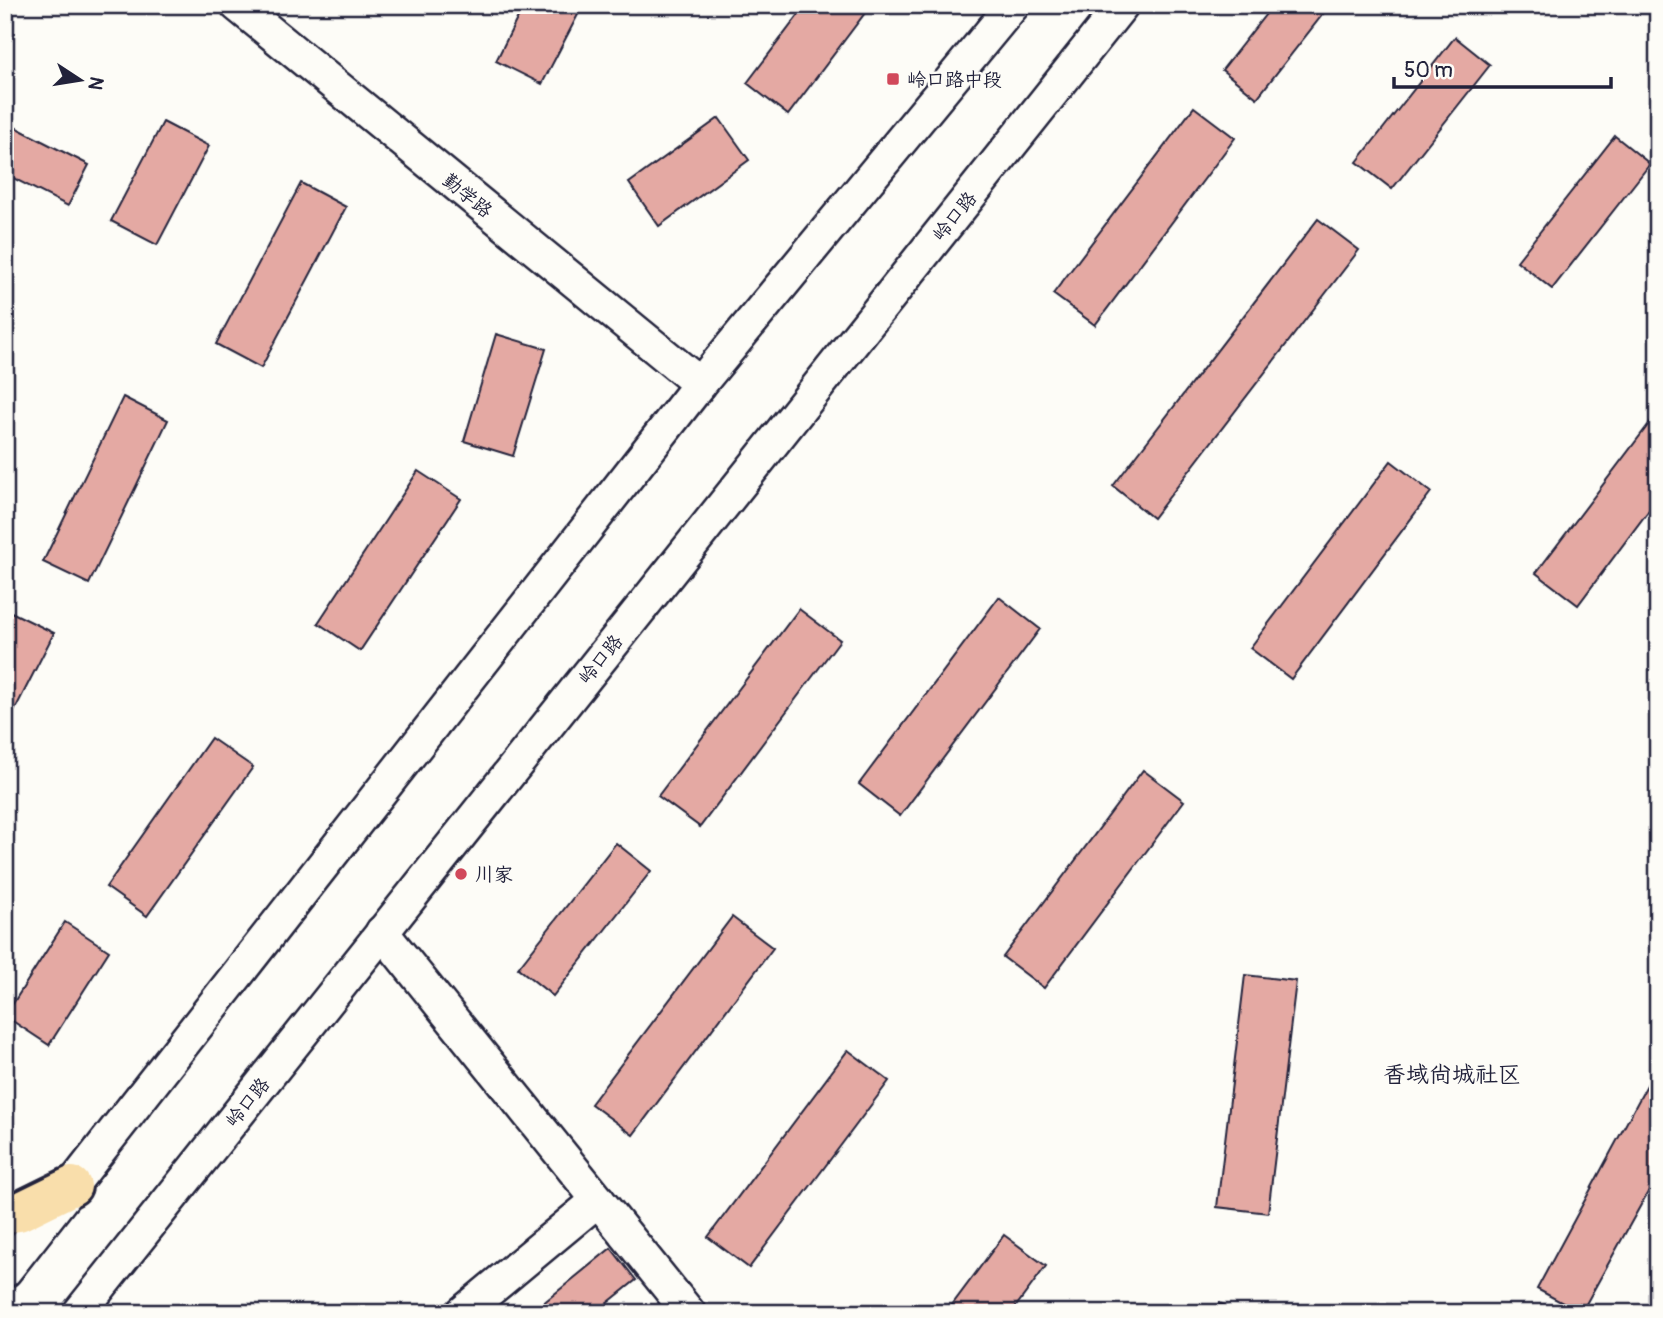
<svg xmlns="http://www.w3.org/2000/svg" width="1663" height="1318" viewBox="0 0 1663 1318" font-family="Pangolin,'LXGW WenKai TC',sans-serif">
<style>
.building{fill:#e4a9a3;stroke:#22223b;stroke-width:2}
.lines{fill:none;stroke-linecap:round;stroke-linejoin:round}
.minor-casing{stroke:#22223b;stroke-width:37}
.major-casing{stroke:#22223b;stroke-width:44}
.minor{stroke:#fdfcf7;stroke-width:32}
.major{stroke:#f9deab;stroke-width:38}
.poi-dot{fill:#d1495b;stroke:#fdfcf7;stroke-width:2.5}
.labels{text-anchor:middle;stroke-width:5;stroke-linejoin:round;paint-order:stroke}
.poi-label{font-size:19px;fill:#22223b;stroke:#fdfcf7;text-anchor:start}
.street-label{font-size:19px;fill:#22223b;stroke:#fdfcf7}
.quarter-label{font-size:23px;fill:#22223b;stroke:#fdfcf7}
</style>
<rect width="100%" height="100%" fill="#fdfcf7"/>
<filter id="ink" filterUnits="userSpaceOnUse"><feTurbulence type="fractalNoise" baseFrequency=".0143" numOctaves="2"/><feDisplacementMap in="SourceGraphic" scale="14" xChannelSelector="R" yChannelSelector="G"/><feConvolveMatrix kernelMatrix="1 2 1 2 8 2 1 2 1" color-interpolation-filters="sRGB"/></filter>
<g filter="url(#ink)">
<g class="building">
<path d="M524,5H583L542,84L496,61Z"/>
<path d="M806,5H871L788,115L747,83Z"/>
<path d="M1273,5H1330L1257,98L1222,70Z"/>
<path d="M1455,37L1490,65L1392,189L1357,162Z"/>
<path d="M1194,107L1235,138L1095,325L1053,294Z"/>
<path d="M719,118L749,160L659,226L629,183Z"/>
<path d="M5,122L89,165L68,206L5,174Z"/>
<path d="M163,122L209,146L157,245L111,221Z"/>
<path d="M1615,136L1650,164L1552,289L1517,261Z"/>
<path d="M301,183L346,207L261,368L216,344Z"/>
<path d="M1318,219L1359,250L1153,518L1113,486Z"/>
<path d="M496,334L546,349L513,456L464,441Z"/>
<path d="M123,397L168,420L89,584L43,562Z"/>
<path d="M1658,412V498L1578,605L1536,573Z"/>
<path d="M1391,461L1431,492L1291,679L1250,648Z"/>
<path d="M418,471L461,499L360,651L318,623Z"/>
<path d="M999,597L1040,629L900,816L859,784Z"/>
<path d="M799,609L840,640L700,827L658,796Z"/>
<path d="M7,610L54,633L5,729V613Z"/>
<path d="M211,738L253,767L147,916L106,887Z"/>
<path d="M1143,770L1184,801L1044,988L1003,957Z"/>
<path d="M616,843L651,871L553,996L518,968Z"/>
<path d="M732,917L773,948L633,1135L591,1104Z"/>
<path d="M65,922L109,951L49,1045L5,1016Z"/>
<path d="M1245,975L1296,981L1268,1213L1217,1207Z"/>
<path d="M848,1050L889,1081L749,1268L708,1237Z"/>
<path d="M1648,1083L1658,1088V1174L1581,1313L1537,1289Z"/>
<path d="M1004,1235L1046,1266L1011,1313H946Z"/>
<path d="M611,1248L636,1280L595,1313H531Z"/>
<path d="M1220,1303L1238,1313H1215Z"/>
</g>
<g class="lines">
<g class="minor-casing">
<g id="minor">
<path d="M237,5L700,384"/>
<path d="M382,932L689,1313"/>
<path d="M5,1271L700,384L1013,5"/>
<path d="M79,1313L1122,5"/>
<path d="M462,1313L598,1200"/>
</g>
</g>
<g class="major-casing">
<path id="major" d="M5,1214L19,1212L72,1186"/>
</g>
<use href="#minor" class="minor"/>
<use href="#major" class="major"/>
</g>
</g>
<g class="poi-dot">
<rect x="886" y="72" width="14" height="14" rx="3.5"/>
<circle cx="461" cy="874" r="7"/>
</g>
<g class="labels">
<g class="poi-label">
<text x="907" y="86">岭口路中段</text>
<text x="475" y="881">川家</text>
</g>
<g class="street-label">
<text transform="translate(468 195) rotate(39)" y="7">勤学路</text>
<text transform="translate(954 216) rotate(-51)" y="7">岭口路</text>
<text transform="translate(600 659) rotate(-51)" y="7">岭口路</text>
<text transform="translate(247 1102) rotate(-51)" y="7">岭口路</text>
</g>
<g class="quarter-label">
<text x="1452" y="1082">香域尚城社区</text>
</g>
</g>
<rect width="1663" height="1318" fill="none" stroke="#fdfcf7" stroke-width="28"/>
<rect x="14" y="14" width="1635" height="1290" fill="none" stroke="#22223b" stroke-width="2.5" filter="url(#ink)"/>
<g transform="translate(80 80) rotate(102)" stroke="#fdfcf7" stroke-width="5" paint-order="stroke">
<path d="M0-5L12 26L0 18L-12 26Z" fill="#22223b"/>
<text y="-10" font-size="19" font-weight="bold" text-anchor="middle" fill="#22223b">N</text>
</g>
<path d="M1394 77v10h217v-10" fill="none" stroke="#22223b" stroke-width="3.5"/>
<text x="1404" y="77" font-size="21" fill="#22223b" stroke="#fdfcf7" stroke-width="5" paint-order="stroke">50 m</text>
</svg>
